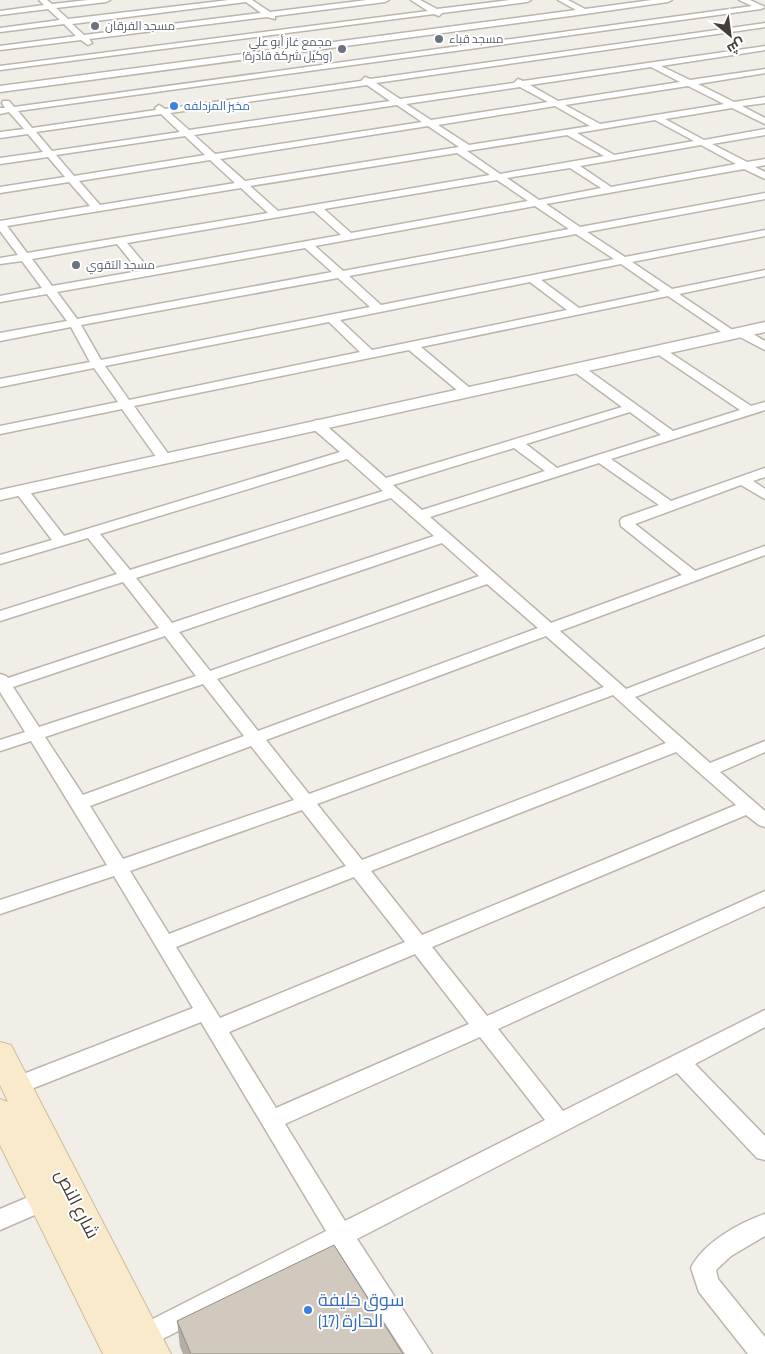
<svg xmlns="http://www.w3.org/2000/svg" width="765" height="1354" viewBox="0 0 765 1354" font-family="'Sofia Sans Condensed',Cairo,sans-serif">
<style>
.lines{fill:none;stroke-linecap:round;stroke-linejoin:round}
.minor-casing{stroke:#bcb5ab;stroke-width:3}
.tertiary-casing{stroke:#bcb5ab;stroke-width:3}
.secondary-casing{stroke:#ccbd9b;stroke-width:2}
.minor{fill:#fff;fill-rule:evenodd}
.tertiary{fill:#fff;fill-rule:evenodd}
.secondary{fill:#f8eaca;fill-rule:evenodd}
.wall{fill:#b5ada3}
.building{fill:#d2c9be;stroke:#938d85}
.worship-dot{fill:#6b7280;stroke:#fff;stroke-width:2}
.shop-dot{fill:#3f7fe0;stroke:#fff;stroke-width:2}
.labels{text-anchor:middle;stroke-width:4;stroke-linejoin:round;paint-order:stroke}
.far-worship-label{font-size:12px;fill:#5b616d;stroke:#fff;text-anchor:start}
.far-shop-label{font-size:12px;fill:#366cbe;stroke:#fff;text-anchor:start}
.near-street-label{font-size:18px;fill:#443e37;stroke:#fff}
.near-shop-label{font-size:18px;fill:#366cbe;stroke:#fff;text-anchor:start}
</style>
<rect width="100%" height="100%" fill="#f1eee7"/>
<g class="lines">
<g class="minor-casing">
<g id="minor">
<path d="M39,0H47L52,4L88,0H110L106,2L56,8L68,19L229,0H252L270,12L367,0H389L385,2L275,16V19L267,17L89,39L92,43L88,45L81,40L0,50V46L76,36L64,24L0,32V28L60,20L48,9L0,15V11L44,5ZM246,2L261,13L84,35L72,24Z"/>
<path d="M411,0H420L437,9L510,0H531L527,2L442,13L439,16L434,14L0,70V66L428,11Z"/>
<path d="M558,0H568L585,9L652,0H672L668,2L585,14L0,92V86L576,10Z"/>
<path d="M739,0H750L765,7L761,9L18,111L32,128L156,110L155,108L159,105L165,109L361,81L365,77L370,79L765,23V27L376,83L400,99L514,83L518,79L523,81L765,46V50L661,66L690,80L765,69V73L698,84L734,102L765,97V103L742,106L765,118V124L732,108L665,119L704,140L765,129V135L712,144L747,162L765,159V165L755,167L765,172V179L744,169L546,204L580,227L765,193V199L587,232L625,257L765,230V236L632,262L672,289L765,270V276L679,294L734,331C743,326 756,336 765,341V350L736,335L731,338L727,336L668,296L421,347L471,389L473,392L471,395H463L409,350L134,406L171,458L164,462L159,461L122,409L0,434V426L118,402L94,368L0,387V379L90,362L71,327L0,341V333L67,321L47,294L0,302V296L42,288L22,261L0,264V258L18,255L0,231V221L90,206L69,182L0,193V187L65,177L48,157L0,164V158L43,152L28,134L0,138V132L24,129L9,112L0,114V108H5L2,103L3,101H9L14,107L752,6ZM651,67L680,82L558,101L530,85ZM367,85L390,101L189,130L170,113ZM688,86L724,104L600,124L565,105ZM520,87L548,102L431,120L406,104ZM397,105L422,122L215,154L194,135ZM555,106L590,126L469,145L438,125ZM161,114L180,132L52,151L36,132ZM655,120L694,141L614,155L577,133ZM428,126L459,147L245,181L220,159ZM567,135L604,156L500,174L467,151ZM185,136L205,155L74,176L56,155ZM701,145L736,164L611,187L580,166ZM457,153L490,175L278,211L250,186ZM210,160L235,183L100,205L79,181ZM570,168L601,188L539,200L507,178ZM497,180L528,201L351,233L324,209ZM241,188L268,213L27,253L7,226ZM535,206L569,229L343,271L315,246ZM314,211L341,235L149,269L127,243ZM576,234L614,259L381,305L349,276ZM117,244L139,271L52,286L32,259ZM305,248L332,272L77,319L57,292ZM621,264L660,291L579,308L541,280ZM338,278L370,307L101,360L81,325ZM530,282L567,310L372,350L340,320ZM329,322L360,352L129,400L105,366Z"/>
<path d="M660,346L751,406L765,402V410L611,459L671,501L765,468V477L753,481L765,489V499L741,485L635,524L695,571L765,546V555L560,631L626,689L765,636V647L635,697L710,763L765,741V752L720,772L765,811V827L759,825L746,815L432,947L487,1016L765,891V906L498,1029L563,1111L765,1010V1027L695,1064L765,1136V1160L757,1158L677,1073L357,1239L432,1354H405L337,1249L153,1344L144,1348L135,1344L132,1336L135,1328L326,1231L201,1022L16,1095L8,1092L5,1086L8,1080L193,1008L114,876L0,914V900L107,865L31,741L0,751V740L25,732L0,692V674L6,676L8,678L159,628L123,582L0,621V611L117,574L88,538L0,564V555L52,540L14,490L16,487H26L64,536L340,452L311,427L310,424L316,420L321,421L386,478L622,407L573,371L571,368L577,364L581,365L673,431L740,410L656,353L654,350ZM630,412L661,435L557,468L526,444ZM514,448L545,471L422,510L393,485ZM347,459L383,491L130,570L100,534ZM599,463L659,505L622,518L620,521L621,526L682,575L551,623L430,517ZM391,498L434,536L172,623L136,578ZM442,543L479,576L210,671L179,632ZM487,584L538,628L258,731L217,679ZM165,636L196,676L39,727L13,687ZM546,636L604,687L309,794L266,740ZM203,684L244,736L83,795L45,737ZM613,695L666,743L362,860L317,804ZM251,746L294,800L123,859L90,806ZM676,752L736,805L422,935L371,871ZM302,810L346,866L169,934L130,871ZM354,877L405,942L220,1018L176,947ZM415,954L469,1024L276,1108L229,1032ZM480,1037L545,1120L345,1221L285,1124Z"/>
<path d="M45,1190L53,1193L57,1200L53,1207L0,1230V1209Z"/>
<path d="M765,1214V1236L731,1256L716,1270L718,1279L765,1337V1354H748L699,1292L691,1268C703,1243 739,1223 765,1214Z"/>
</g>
</g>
<g class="tertiary-casing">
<path id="tertiary" d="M765,322V332L0,500V490Z"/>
</g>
<g class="secondary-casing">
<path id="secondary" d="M0,1042L11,1045L171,1354H103L0,1145V1099L8,1102L0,1085Z"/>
</g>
<use href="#minor" class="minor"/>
<use href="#tertiary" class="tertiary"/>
<use href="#secondary" class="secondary"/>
</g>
<path class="wall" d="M177,1321L403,1354H183L180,1347Z"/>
<path class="building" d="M334,1245L403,1354H191L177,1321Z"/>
<g class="worship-dot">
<circle cx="95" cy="26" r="5"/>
<circle cx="439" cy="39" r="5"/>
<circle cx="342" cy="49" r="5"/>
<circle cx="76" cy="265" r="5"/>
</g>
<g class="shop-dot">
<circle cx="174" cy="106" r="5"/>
<circle cx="308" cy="1310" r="5"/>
</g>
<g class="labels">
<g class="far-worship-label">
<text x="105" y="30">مسجد الفرقان</text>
<text x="449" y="43">مسجد قباء</text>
<text x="332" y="46" text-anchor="end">مجمع غاز أبو علي<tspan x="332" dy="14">(وكيل شركة قادرة)</tspan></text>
<text x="86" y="269">مسجد التقوي</text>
</g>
<g class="far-shop-label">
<text x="184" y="110">مخبز المزدلفه</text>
</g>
<g class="near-street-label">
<text transform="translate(77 1204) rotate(63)" y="6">شارع النص</text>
</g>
<g class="near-shop-label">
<text x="318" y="1306">سوق خليفة<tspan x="318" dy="21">الحارة (17)</tspan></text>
</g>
</g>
<g transform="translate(730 35) rotate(151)" stroke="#ffffff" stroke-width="4" paint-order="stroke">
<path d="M0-4L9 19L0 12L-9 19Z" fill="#443e37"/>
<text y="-8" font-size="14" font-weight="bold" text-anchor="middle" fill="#443e37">ش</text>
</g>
</svg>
